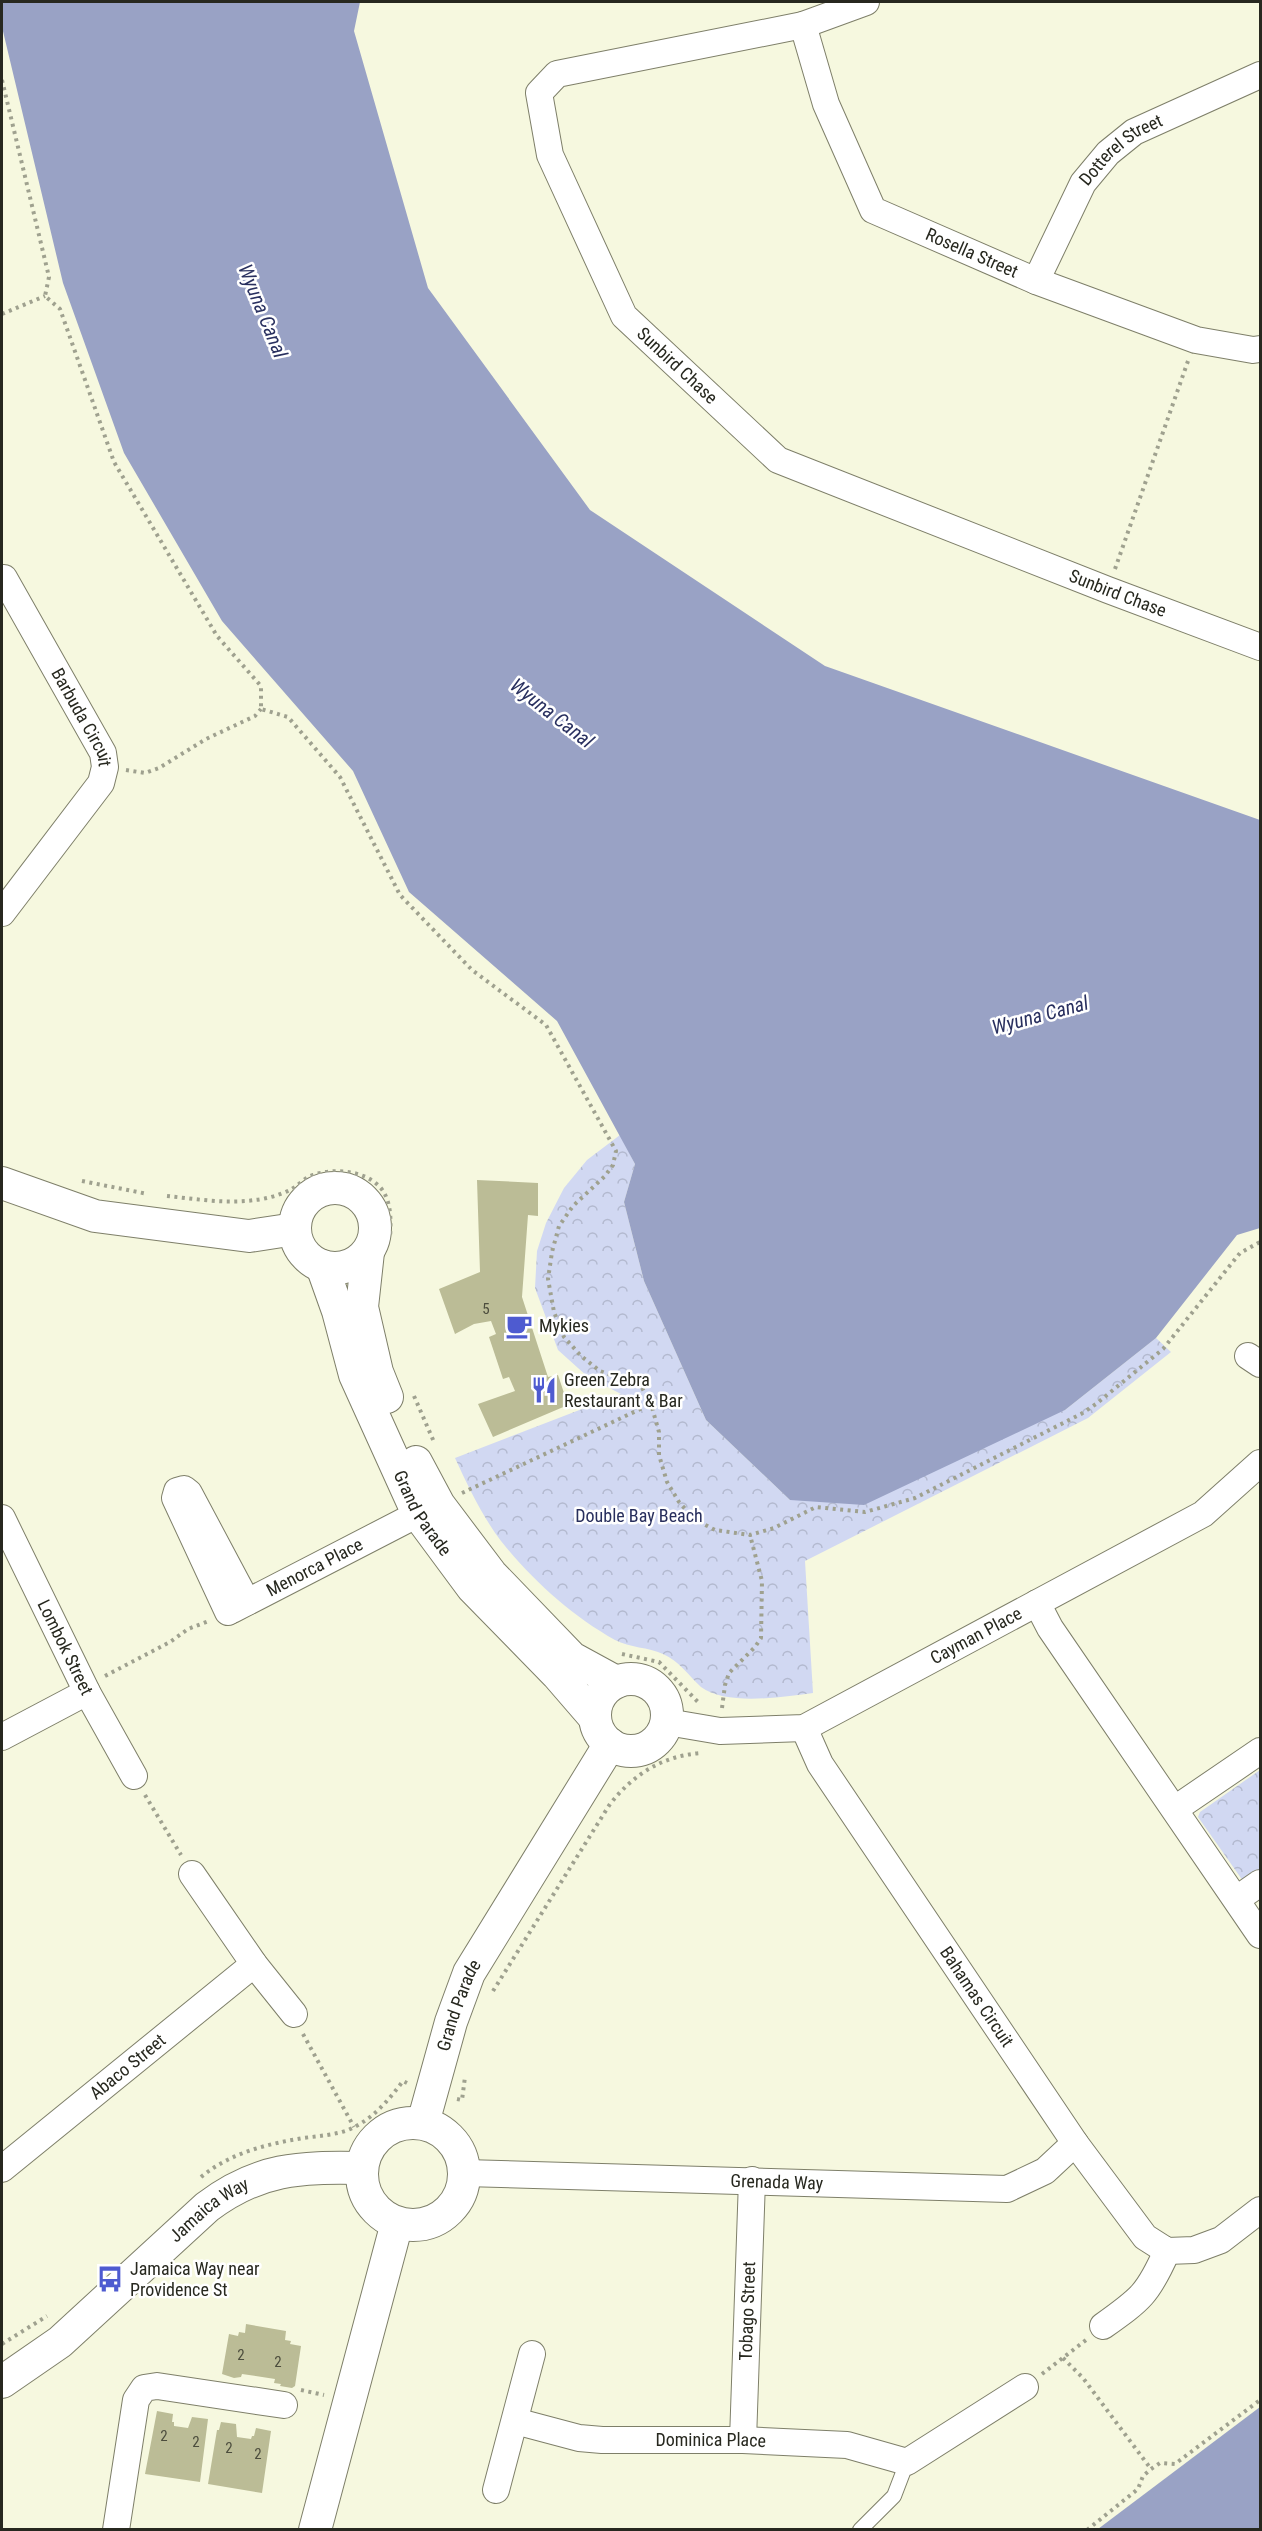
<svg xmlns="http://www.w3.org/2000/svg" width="1262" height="2531" viewBox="0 0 1262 2531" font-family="'Roboto Condensed',sans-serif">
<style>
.park{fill:url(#park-crowns)}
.water{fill:#99a2c5}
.building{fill:#bbbc96}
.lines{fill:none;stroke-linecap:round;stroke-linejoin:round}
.service-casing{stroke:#7e7f69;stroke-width:16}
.minor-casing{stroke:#7e7f69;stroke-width:28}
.tertiary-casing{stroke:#7e7f69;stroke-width:34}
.path{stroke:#9fa18f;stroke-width:4;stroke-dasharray:3 4.5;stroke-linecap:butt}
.service{stroke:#fff;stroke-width:14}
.minor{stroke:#fff;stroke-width:26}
.tertiary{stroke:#fff;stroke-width:32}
.labels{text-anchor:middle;stroke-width:5;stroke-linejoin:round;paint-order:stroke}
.number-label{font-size:15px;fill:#4c4d3d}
.street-label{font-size:18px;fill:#27281f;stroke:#fff}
.poi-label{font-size:18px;fill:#27281f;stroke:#fff;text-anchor:start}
.park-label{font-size:18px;fill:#282f5d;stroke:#fff}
.water-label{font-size:20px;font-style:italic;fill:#29305f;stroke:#fff}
</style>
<defs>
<pattern id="park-crowns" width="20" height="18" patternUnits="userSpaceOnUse" patternTransform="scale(1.5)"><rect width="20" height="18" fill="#d1d8f2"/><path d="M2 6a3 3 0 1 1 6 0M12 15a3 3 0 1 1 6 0" fill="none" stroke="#b3b9cf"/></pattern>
</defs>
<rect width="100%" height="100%" fill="#f6f8df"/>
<g class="park">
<path d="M620,1135L635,1164L624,1202L644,1281L706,1420L790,1500L1065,1410L1156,1338L1171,1352L1088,1418L805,1561L813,1693C783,1697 726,1706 701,1687C689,1676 679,1661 663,1654C648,1647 630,1648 615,1640C572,1616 532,1580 501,1541C482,1516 468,1486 455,1458L621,1394L588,1377L558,1350L535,1288L537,1251L546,1223L564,1188L587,1160Z"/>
<path d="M1260,1770V1869L1243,1881L1198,1817L1200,1812Z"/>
</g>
<g class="water">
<path d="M2,2H360L354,31L428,288L590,510L825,666L1260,820V1228L1237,1235L1156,1338L1065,1410L864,1505L790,1500L706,1420L644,1281L624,1202L635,1164L557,1021L409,892L353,771L222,621L124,453L63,283L2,27Z"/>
<path d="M1260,2407V2529H1098Z"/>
</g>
<g class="building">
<path d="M477,1180L538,1183V1216L528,1215L522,1297L548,1377L558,1375L568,1405L493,1437L478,1404L515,1391L509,1377L503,1379L489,1337L496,1334L491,1321L474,1324L455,1334L439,1289L480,1272Z"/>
<path d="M246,2324L286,2331L285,2340L291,2341L290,2344L301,2346L295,2386L292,2388L280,2386L281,2384L274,2383L275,2379L242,2374L241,2377L234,2378L222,2374L229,2334L238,2336L239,2332L245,2333Z"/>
<path d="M157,2411L173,2414L172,2422H174V2426L188,2428L192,2417L208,2419L200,2482L145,2474Z"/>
<path d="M221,2422L236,2424L237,2437L251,2439L252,2436H254L256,2428L271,2431L262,2493L208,2484L217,2430H219Z"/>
</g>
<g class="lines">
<g class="service-casing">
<path id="service" d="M860,2530L894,2496L907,2462"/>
</g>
<g class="minor-casing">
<g id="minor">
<path id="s1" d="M866,2L803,25L557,74L539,93L550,155L624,316L778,460L1108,590L1260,647"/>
<path id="s2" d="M803,25L826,104L873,210L1036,281L1196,340L1253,350L1260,349"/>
<path id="s3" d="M1036,281L1083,183L1108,153L1134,132L1260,75"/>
<path id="s4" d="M2,578H4L103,753L105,767L101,783L2,913"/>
<path d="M1248,1356L1260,1364"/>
<path id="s5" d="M2,1518L87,1692L134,1776"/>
<path d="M1037,1603L1050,1628L1260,1935"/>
<path id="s6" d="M232,1610L418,1514"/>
<path d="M228,1612L175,1498L177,1491L184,1489L189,1493L247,1602"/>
<path id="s7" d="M667,1722L720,1731L804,1728L1203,1514L1260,1463"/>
<path id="s8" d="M804,1728L820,1764L1075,2143L1145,2237L1167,2251L1194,2250L1221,2240L1260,2210"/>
<path d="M2,1737L87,1692"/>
<path d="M1175,1809L1260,1751"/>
<path d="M192,1874L254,1964L294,2014"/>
<path d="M1237,1899L1260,1883"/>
<path id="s9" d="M2,2169L254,1964"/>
<path id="s10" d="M465,2173L1007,2189L1045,2171L1075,2143"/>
<path d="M1103,2326C1141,2299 1148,2294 1167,2251"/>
<path id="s11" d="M515,2421L579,2438L602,2440H743L847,2445L907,2462L1025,2387"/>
<path id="s12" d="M743,2440L752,2180"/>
<path d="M496,2490L532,2354"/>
<path d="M116,2530L136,2400L144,2388L157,2386L284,2405"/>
</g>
</g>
<g class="tertiary-casing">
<g id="tertiary">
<path d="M2,1183L95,1216L249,1236L295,1229"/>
<circle cx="335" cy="1228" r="40"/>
<path d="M368,1252L362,1307L377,1372L387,1397"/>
<path id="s13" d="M322,1266L338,1311L355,1375L418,1514L472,1587L557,1674L595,1718"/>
<path d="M416,1462L439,1505L491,1574L572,1658L616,1682"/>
<circle cx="631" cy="1715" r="36"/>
<circle cx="413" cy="2174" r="51"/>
<path id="s14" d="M423,2123L451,2022L469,1973L610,1744"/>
<path id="s15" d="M2,2382L60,2342L207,2207C259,2168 299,2167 361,2168"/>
<path d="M315,2530L397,2223"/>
</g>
</g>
<g class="path">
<path d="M2,80L49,277L45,296L60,309L114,462L217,636L261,686V709L288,717L340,777L400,895L472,970L546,1025L616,1151L613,1165L605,1176L573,1206L559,1226L552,1252L548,1279L554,1312L564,1337L581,1356L600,1371L641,1386L651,1404L659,1432V1455L667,1482L679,1502L694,1519L715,1530L750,1535L774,1528L816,1507L865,1512L915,1498L1081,1414L1096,1404L1163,1349L1240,1253L1260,1242"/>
<path d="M2,314L45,296"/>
<path d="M1115,569L1188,361"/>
<path d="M126,770L145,773L159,768L206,739L255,716L261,709"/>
<path d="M82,1181L148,1194"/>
<path d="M167,1196C196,1199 226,1204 255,1200C266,1199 280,1195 290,1190C298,1186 304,1178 313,1175C333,1168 363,1170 379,1186C392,1199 391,1222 390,1238"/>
<path d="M414,1396L434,1442"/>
<path d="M462,1493L651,1404"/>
<path d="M622,1654L659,1662L698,1702"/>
<path d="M105,1676L170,1642L188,1629L209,1621"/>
<path d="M722,1708L725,1685L729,1673L755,1647L761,1638L762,1581L750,1535"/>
<path d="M145,1795L181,1855"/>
<path d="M493,1991L610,1804C634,1774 662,1756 701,1753"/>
<path d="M303,2034L354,2127"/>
<path d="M457,2099L462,2100L465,2077"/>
<path d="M201,2177C230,2153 267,2144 303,2138C319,2136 334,2135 348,2130C372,2120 388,2101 403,2081L407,2083"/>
<path d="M2,2344L47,2316"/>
<path d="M1063,2358L1083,2378L1151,2469"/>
<path d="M1042,2374L1086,2340"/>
<path d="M301,2390L324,2395"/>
<path d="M1087,2530L1138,2489L1143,2476L1151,2469L1160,2463L1175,2464L1260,2400"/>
</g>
<use href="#service" class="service"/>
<use href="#minor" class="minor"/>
<use href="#tertiary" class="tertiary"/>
</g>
<defs>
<g id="cafe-bare" transform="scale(2.07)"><path d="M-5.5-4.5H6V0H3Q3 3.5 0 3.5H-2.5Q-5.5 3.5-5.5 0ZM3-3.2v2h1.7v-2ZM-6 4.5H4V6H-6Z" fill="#4e5bd0" stroke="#fff" stroke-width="2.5" paint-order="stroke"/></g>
<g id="restaurant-bare" transform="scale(2.07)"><path d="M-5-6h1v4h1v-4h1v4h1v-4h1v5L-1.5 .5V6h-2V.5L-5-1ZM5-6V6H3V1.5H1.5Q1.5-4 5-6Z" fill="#4e5bd0" stroke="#fff" stroke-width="2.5" paint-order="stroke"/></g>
<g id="bus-bare" transform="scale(2.07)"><path d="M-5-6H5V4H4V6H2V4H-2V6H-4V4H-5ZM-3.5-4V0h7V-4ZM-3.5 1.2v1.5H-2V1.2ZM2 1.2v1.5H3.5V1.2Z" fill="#4e5bd0" stroke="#fff" stroke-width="2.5" paint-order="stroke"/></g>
</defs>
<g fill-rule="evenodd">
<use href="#cafe-bare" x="519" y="1326"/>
<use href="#restaurant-bare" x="544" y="1390"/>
<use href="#bus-bare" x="110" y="2279"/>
</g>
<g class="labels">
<g class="number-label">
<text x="486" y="1314">5</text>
<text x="241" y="2360">2</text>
<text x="278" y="2367">2</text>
<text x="164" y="2441">2</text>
<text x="196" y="2447">2</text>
<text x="229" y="2453">2</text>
<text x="258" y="2459">2</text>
</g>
<g class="street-label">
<text dy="6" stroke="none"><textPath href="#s3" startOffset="160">Dotterel Street</textPath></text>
<text dy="6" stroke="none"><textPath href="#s2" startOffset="306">Rosella Street</textPath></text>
<text dy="6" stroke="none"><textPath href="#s1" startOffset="657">Sunbird Chase</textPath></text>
<text dy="6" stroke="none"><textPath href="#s1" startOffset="1160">Sunbird Chase</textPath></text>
<text dy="6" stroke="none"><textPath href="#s4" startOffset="162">Barbuda Circuit</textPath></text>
<text dy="6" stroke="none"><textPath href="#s13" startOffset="268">Grand Parade</textPath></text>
<text dy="6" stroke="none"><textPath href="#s6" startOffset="93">Menorca Place</textPath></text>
<text dy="6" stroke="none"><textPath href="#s7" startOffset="333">Cayman Place</textPath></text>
<text dy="6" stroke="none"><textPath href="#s5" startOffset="144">Lombok Street</textPath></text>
<text dy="6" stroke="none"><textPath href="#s8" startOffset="320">Bahamas Circuit</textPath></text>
<text dy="6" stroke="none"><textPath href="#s14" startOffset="123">Grand Parade</textPath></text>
<text dy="6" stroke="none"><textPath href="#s9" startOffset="162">Abaco Street</textPath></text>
<text dy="6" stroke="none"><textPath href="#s10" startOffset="312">Grenada Way</textPath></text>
<text dy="6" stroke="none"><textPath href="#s15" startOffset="270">Jamaica Way</textPath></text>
<text dy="6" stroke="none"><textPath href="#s12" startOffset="129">Tobago Street</textPath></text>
<text dy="6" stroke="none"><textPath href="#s11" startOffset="198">Dominica Place</textPath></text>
</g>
<g class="poi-label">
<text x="539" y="1332">Mykies</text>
<text x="564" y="1386">Green Zebra<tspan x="564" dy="21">Restaurant &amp; Bar</tspan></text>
<text x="130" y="2275">Jamaica Way near<tspan x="130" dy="21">Providence St</tspan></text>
</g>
<g class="park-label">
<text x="639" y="1522">Double Bay Beach</text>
</g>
<g class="water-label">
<text transform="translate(263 311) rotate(68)" y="7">Wyuna Canal</text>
<text transform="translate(552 713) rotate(38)" y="7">Wyuna Canal</text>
<text transform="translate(1040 1015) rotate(-15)" y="7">Wyuna Canal</text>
</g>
</g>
<rect width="1262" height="2531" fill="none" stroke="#27281f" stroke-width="6"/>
</svg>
